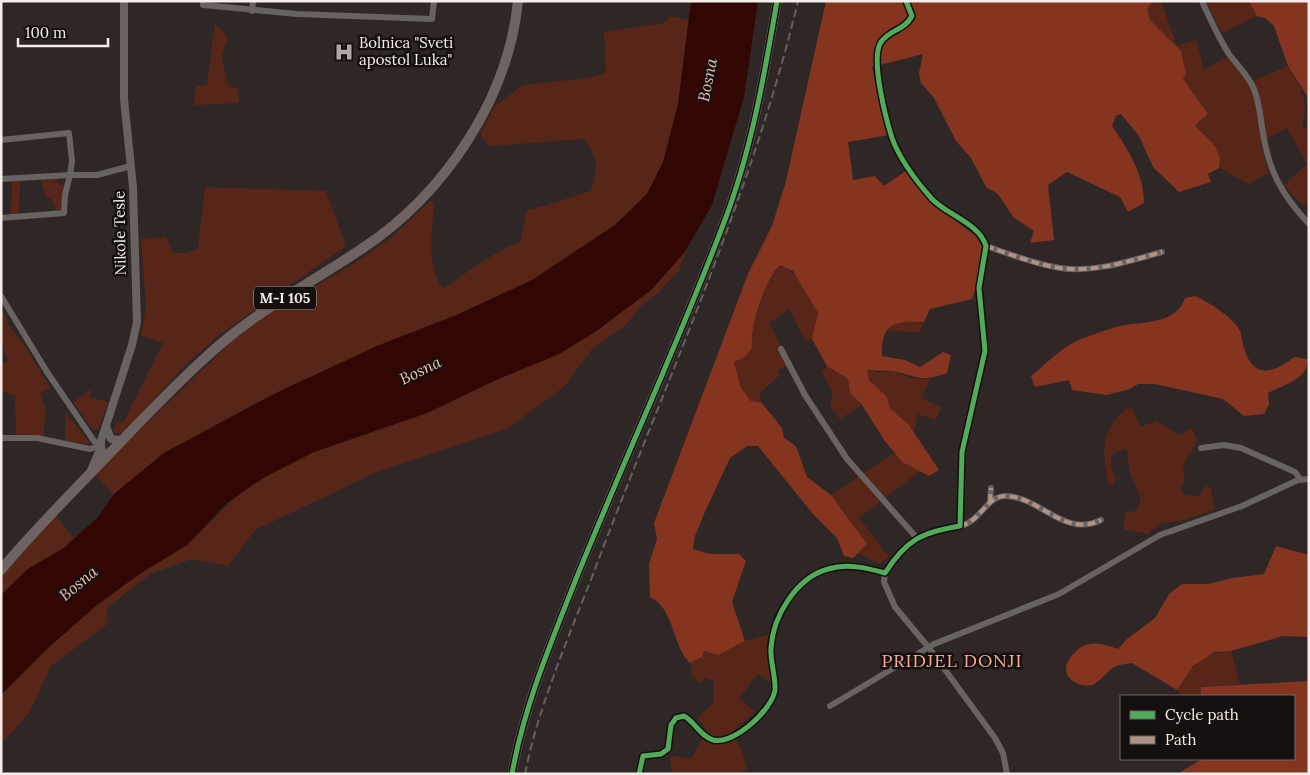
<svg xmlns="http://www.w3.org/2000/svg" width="1310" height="775" viewBox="0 0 1310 775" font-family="Lora,serif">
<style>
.green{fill:#572619}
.forest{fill:#853420}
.water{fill:#320603}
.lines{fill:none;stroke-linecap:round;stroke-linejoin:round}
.minor{stroke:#686261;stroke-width:6}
.tertiary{stroke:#686261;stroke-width:8}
.secondary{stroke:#686261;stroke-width:9}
.primary{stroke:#6f6362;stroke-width:10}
.rail{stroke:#65605e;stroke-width:2;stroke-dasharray:8 4;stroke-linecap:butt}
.quiet{stroke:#af9288;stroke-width:4;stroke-dasharray:8 4;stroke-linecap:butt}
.cycleway-casing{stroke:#15100f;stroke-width:8}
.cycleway{stroke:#51ab58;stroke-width:5}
.labels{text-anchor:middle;stroke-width:5;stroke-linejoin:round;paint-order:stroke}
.shield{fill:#15100f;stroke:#b2aba8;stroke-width:1}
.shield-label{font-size:14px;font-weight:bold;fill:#f5edea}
.poi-label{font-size:15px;fill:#f5edea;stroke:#15100f;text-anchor:start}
.street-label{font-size:15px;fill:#f5edea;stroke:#15100f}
.water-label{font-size:16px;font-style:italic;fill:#f2beaf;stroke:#15100f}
.quarter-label{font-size:18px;letter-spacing:1px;fill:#fcac96;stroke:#15100f}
</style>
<rect width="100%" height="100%" fill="#2e2726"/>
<g class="green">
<path d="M1154,1H1161L1177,46L1196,40L1204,69L1228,57L1248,83L1288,66C1300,88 1310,100 1302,125L1309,131V200L1303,206L1284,185L1307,164L1287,128L1260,142L1269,173L1249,184L1219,168C1223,148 1206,139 1195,124L1208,114L1182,78L1181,52L1150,20L1147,8Z"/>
<path d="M1213,1H1249L1257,16L1222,33L1207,4Z"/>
<path d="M670,16L689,20L678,104L663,162L647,194L615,225L532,280L459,314L377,346L256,403L164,453L114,494L94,474L229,344L263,317L355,263L392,237L430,201L434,203C432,234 426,262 443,289C468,272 492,252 520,242L527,210C549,206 570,197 591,191C598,168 599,158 584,139L490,146L482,139L481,132L494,107L523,85L587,78L606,73L604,32L664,23Z"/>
<path d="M215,24L228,37L222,58L228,86L238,89L239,103L194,105L195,86L207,85Z"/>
<path d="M55,178L59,185H64L61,210H56L51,199L46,197L41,181Z"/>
<path d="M12,181H20L19,214L11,215Z"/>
<path d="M205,187L326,191L346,246L219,335L183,367L125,431L118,434L114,432L116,422L123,423L163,343L141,336L146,306L141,239L166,237L173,253H188L198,248Z"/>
<path d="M687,250L679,270L659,292L642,305L625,326L592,349L565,386L507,429L377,472L255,530L228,566L192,559L150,574L108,607L106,625L51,666L29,713L1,744V695L49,647L97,605L141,573L187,545L242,491L285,466L314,452L427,413L496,380L559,354L595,332L651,290Z"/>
<path d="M781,265C797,273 812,293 817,312C820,319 814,332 812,339L806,342L789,309L769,323L790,364L778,371L780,375L759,394L762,403L751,401L741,388L734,362L745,357L752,348C750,322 763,284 781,265Z"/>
<path d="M1,309L11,329L23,343L51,389L40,393L46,410L43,438L16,436L15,396L1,390V363L8,362L1,342Z"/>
<path d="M898,321L924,322L919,333L886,330Z"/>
<path d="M827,366L848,379L850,393L862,405L840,419L830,406L833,393L822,372Z"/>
<path d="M869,369L879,373L891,370L911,378L930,379L921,398L941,407L936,420L918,414L913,434L909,425L890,408L887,397L869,380L866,372Z"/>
<path d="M92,389L90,397L108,402L98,430L94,431L73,402Z"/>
<path d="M1127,408L1133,409L1140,427L1156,421L1179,435L1192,428L1198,442L1192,449L1193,453L1187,457L1183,470L1185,481L1180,489L1184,495L1200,496L1205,486L1211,488L1214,510L1181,521L1162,523L1148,534L1123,529L1125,512L1137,511L1141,497L1129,471L1127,449L1116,452L1111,458V468L1116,478L1113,485L1108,483C1102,451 1100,430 1127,408Z"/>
<path d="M65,412L89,442V444L65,441Z"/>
<path d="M894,453L902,462L920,471L859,518L889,557L879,564L856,552L867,544L831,495Z"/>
<path d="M55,515L74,538L64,548L28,569L1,595V577Z"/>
<path d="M772,634L773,684L758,674L739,698L755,712L732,732L742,751L747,769L737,774H672L670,758L673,756L691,759L707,730L698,718L714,702V681L705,678L699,683L692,676L690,663L702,657L704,651L718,655L745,641Z"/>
<path d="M1231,651L1240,684L1201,687V696L1191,694L1182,696L1177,690C1192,666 1201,653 1231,651Z"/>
</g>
<g class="forest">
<path d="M826,1H1154L1147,8L1150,20L1181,51L1186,74L1183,79L1208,114L1195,125C1206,139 1224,148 1219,168L1208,174L1211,182L1179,192L1153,167L1139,136L1121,114L1116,116L1112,126C1128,149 1144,174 1144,203L1128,212L1120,197L1067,172L1048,185L1054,240L1030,243L1034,231L1013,217L998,194L986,187L971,158L956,141L934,98L921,83L919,73L923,54L872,67L889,135L848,142L853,180L875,176L884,186L907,170L932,203L976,236L983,248C978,265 979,283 972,299L930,309L924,322C895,321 881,322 882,356L905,360L920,367L943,352L951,355L947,373C920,383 918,376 893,371C884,369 879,373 869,369L867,372L869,380L887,397L890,408L909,425L939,470L929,476L902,462L884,440L862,405L850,393L848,379L827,366L812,339L818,313L793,271L780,265C764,282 750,324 752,348L745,357L734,362L741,388L751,401L762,403L782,428L784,438L796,446L807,477L831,495L867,544L853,558L844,556L837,538L813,514L758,446H747L730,458L704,514L695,536L693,549L709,554H739L746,561L732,602L745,641L718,655L704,651L702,657L690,663C672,646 675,609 650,597L649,564L657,539L654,523L748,274L772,226L786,181Z"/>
<path d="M1249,1H1309V99L1288,66L1274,26L1265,18L1257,16Z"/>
<path d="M1195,296C1210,303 1230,315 1239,329C1242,334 1242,342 1244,348C1253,379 1273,374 1294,357L1307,359C1310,379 1281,386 1268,393L1269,404L1264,414L1244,416L1223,399L1155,384H1138L1130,389L1107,395L1072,390L1069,380L1035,387L1031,376C1046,364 1063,346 1081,339C1094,334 1111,328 1125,325C1146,322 1177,323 1185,298Z"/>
<path d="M1276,546L1309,555V637L1283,636L1231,651L1215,652L1193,666L1177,690L1132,663C1126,664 1118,664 1113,668C1106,672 1100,682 1092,685C1079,689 1057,676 1070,658C1084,639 1098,642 1118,649L1127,639L1155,618L1169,594L1182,584H1209L1232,578L1264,574Z"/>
<path d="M1309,681V774H1177L1202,759H1294V696H1201V687Z"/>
</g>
<path class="water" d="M691,1H758L744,97L712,205L684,253L651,290L595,332L559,354L496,380L427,413L314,452L263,478L227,503L187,545L141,573L97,605L49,647L1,695V595L28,569L64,548L98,517L114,494L164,453L278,392L377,346L459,314L532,280L615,225L647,194L663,162L678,104Z"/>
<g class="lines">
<g class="minor">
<path d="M203,1V5L297,14L432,19L434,1"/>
<path d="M1202,1C1210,19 1218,37 1229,54C1238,66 1248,75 1254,89C1259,102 1260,114 1262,127C1268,169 1280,193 1309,224"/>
<path d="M252,11L253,1"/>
<path d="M1,140L69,133L72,161L70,175L1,179"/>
<path d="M1,218L64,213L65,195L70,175H97L131,166"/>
<path d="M986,246C1010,254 1034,264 1060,268C1093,273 1130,261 1162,252"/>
<path d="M1,296L47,372L94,441L101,447"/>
<path d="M781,349L805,395L847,459L916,537"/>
<path d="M1,438H37L90,449L99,446"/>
<path d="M1201,448L1224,445L1241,448L1295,472L1301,480"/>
<path d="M990,502L991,488"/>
<path d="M960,526C982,521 986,495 1007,496C1041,498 1065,538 1101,520"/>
<path d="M885,573L884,582L895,607L929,648L995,738L1003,753L1007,774"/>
<path d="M830,706L934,644L1059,594L1160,535L1242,506L1298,480L1309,479"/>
<path d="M639,774L643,756L661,754L668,749L671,725L676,718L684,716C695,722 700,736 713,740C734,745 772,710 775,690C776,677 770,662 771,648C773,616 796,578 828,569C847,563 867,568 885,573C906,540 922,532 960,526L962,452L985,351L979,288L986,246C979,223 947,215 932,199C917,182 900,160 892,138C886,119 870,58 881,42C890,29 904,31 912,16L906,1"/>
</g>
<g class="tertiary">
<path d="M106,426L111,439L123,440"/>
<path d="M105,458L101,447V441L132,345L137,322L133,187L124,99V1"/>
<path d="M91,470L101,447"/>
</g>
<path class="secondary" d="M512,774C524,706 551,643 576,579C624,460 678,344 723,225C751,153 764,77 777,1"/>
<path class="primary" d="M1,570C34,530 71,494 106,457C142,420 177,382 216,348C260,309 314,281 363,248C444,194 508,100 518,1"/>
<path class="rail" d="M525,774C540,698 576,621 603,548C672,367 753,190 798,1"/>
<g class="quiet">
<path d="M986,246C1010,254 1034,264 1060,268C1093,273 1130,261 1162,252"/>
<path d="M990,502L991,488"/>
<path d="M960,526C982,521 986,495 1007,496C1041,498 1065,538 1101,520"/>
</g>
<g class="cycleway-casing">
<g id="cycleway">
<path d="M512,774C524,706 551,643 576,579C624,460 678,344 723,225C751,153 764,77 777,1"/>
<path d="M639,774L643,756L661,754L668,749L671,725L676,718L684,716C695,722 700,736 713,740C734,745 772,710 775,690C776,677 770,662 771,648C773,616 796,578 828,569C847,563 867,568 885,573C906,540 922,532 960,526L962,452L985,351L979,288L986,246C979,223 947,215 932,199C917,182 900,160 892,138C886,119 870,58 881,42C890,29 904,31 912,16L906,1"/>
</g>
</g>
<use href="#cycleway" class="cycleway"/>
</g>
<defs>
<g id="hospital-bare" transform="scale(1.5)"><path d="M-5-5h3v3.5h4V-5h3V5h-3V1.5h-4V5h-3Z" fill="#afa8a5" stroke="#15100f" stroke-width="2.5" paint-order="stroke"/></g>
</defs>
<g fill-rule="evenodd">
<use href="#hospital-bare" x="344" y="52"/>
</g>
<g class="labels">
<rect class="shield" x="254" y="286.5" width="62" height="23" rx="4"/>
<g class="shield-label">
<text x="285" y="303">M-I 105</text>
</g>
<g class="poi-label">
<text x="359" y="48">Bolnica "Sveti<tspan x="359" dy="17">apostol Luka"</tspan></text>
</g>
<g class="street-label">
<text transform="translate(120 233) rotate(-91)" y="5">Nikole Tesle</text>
</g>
<g class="water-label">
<text transform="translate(707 80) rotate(-79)" y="6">Bosna</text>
<text transform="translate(420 370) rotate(-26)" y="6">Bosna</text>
<text transform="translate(78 583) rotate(-40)" y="6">Bosna</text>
</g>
<g class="quarter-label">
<text x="952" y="667">PRIDJEL DONJI</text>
</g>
</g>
<rect width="1310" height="775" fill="none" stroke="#f5edea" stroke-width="5"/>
<rect x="1120" y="695" width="175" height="65" fill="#15100f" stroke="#6f6867"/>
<rect x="1130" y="711" width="25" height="8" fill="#51ab58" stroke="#6f6867"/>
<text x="1165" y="720" font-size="15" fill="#f5edea">Cycle path</text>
<rect x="1130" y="736" width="25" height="8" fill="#af9288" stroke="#6f6867"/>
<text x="1165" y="745" font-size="15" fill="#f5edea">Path</text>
<path d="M18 38v8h90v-8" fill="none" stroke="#f5edea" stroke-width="2.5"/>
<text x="25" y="38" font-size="15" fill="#f5edea" stroke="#15100f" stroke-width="4" paint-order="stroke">100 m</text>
</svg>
